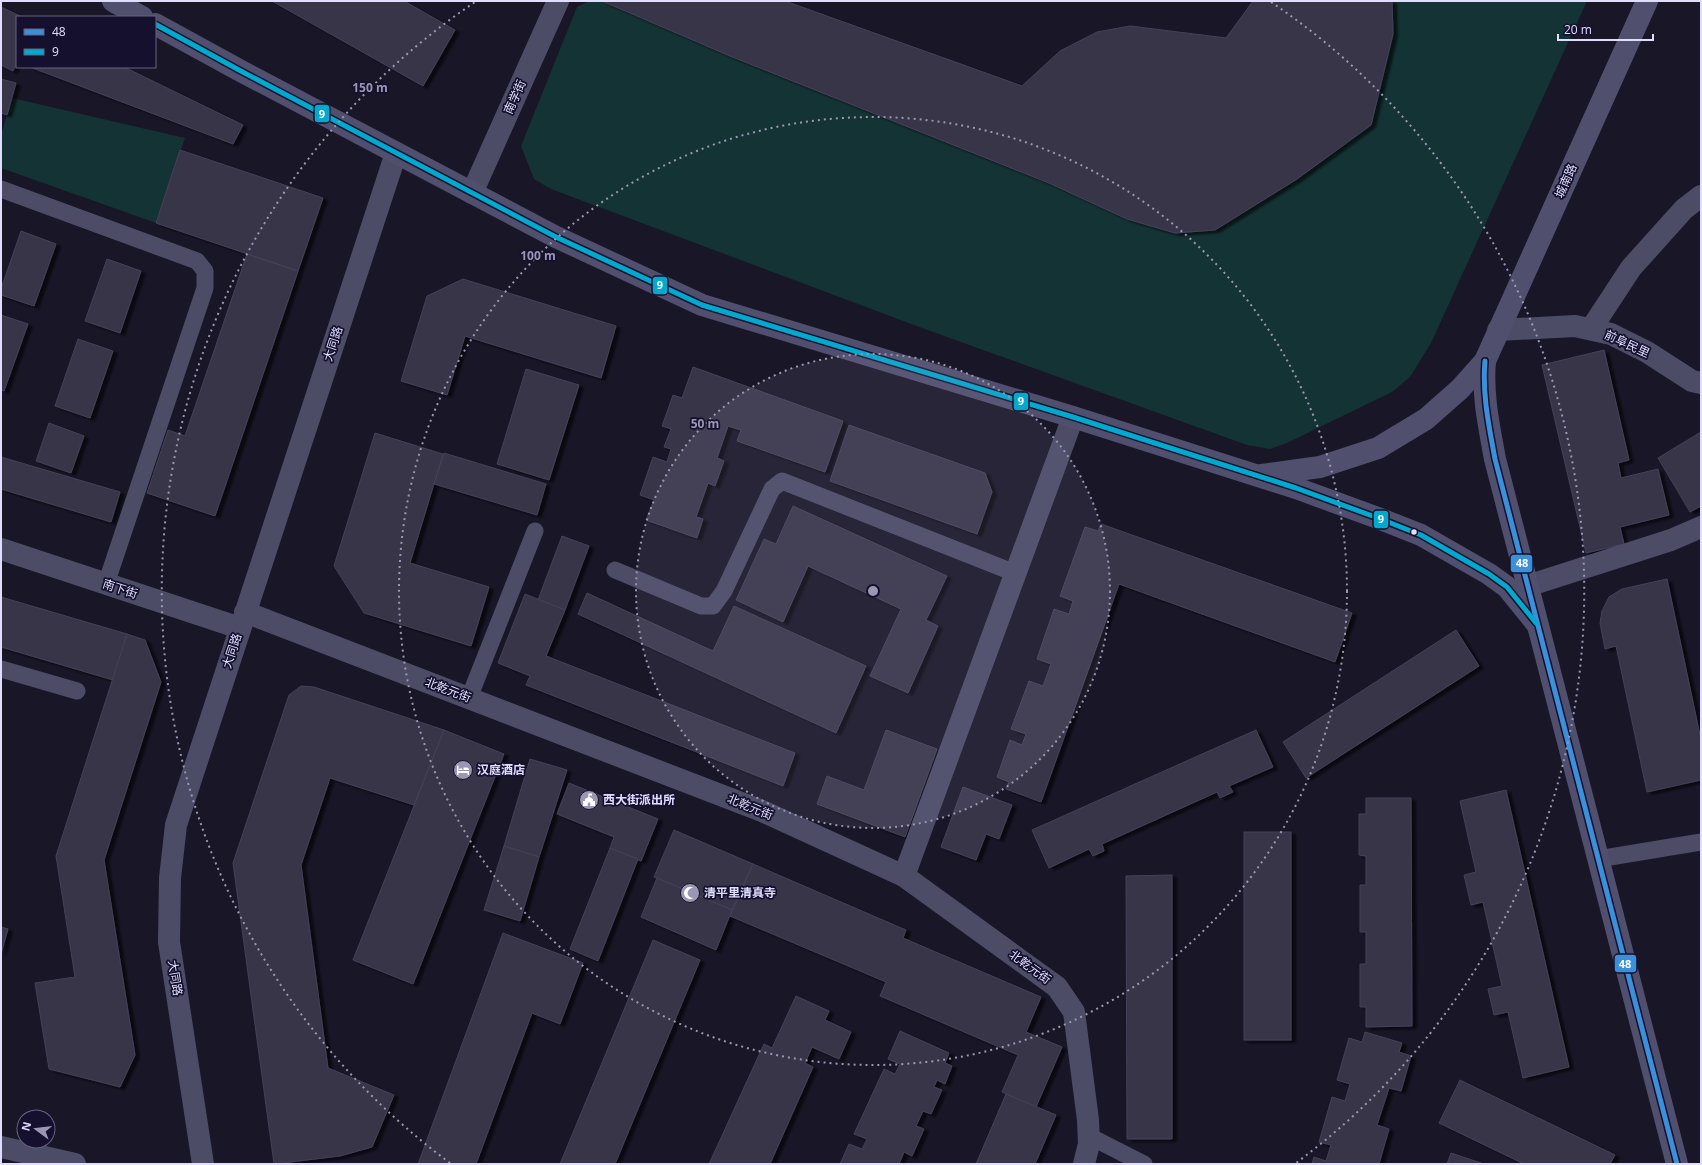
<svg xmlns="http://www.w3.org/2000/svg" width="1702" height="1165" viewBox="0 0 1702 1165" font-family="'Open Sans','Noto Sans SC',sans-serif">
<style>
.green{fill:#143334}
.building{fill:#383548;stroke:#454159;filter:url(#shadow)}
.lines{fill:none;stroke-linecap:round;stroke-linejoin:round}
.lane{stroke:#4c4c67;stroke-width:17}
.street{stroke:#4c4c67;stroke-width:22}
.secondary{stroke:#504f6d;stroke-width:22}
.bus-1-casing{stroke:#15102d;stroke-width:8}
.bus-2-casing{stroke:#15102d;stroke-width:8}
.bus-1{stroke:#3a90db;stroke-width:5}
.bus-2{stroke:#00a9ce;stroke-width:5}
.ring{fill:none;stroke:#9a97b3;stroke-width:2;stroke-dasharray:2 4}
.bus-dot{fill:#e0ddff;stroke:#15102d;stroke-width:1.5}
.labels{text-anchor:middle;stroke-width:3.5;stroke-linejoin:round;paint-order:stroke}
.street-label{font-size:12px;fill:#e0ddff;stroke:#15102d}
.poi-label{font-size:12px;font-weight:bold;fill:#e0ddff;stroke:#15102d;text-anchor:start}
.centre{fill:#9a97b3;stroke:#15102d;stroke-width:2}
.ring-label{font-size:12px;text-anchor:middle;font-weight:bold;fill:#9a97b3;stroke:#15102d;stroke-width:3.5;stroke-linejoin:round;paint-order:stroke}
.line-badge{stroke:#15102d;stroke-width:1.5}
.badge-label{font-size:11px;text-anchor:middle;font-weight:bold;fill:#fff}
</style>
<defs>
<filter id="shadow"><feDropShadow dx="4.5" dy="2.5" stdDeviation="1" flood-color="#0009"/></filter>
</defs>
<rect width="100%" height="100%" fill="#191627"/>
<g class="green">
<path d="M589,1H602L730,56L1049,183L1127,219L1175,233L1214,230L1297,179L1371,125L1393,34L1392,1H1587L1431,343L1410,377L1392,392L1287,443L1270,449L1247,445L922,328L551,189L534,179L521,146L577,7Z"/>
<path d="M12,98L185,138L156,223L1,168V135Z"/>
</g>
<g class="building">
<path d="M272,1H404L455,30L423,86Z"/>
<path d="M602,1H785L1022,86L1060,51L1097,32L1130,26L1226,38L1253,1H1392L1393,34L1371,125L1297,179L1215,230L1175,233L1127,219L1049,183L730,56Z"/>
<path d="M1,7L22,17H17V63L13,71L1,65Z"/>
<path d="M30,67H124L243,125L233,144Z"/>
<path d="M1,79L16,83L7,115L1,113Z"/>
<path d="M180,150L323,198L298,271L156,223Z"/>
<path d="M21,231L56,244L34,306L1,295V289Z"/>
<path d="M247,254L298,271L215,516L147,493L168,430L185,436Z"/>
<path d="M107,259L141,271L120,333L85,321Z"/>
<path d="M463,279L616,326L601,378L465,336L447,395L401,381L427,296Z"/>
<path d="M1,315L28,324L4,391L1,390Z"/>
<path d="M78,339L113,351L90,418L55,406Z"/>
<path d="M1604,350L1629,460L1618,463L1621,478L1658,469L1669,515L1620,527L1624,544L1586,553L1542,365Z"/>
<path d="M693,367L843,421L825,472L737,441L741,430L728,426L717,458L724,461L715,486L708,483L696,517L703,519L697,538L646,520L654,500L640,495L653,457L667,462L671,449L664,447L671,429L662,426L673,395L682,398Z"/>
<path d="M526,369L579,385L549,480L497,464Z"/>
<path d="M49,423L84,436L71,473L36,461Z"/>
<path d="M849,425L985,473L992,492L977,534L830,481Z"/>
<path d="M1701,432V506L1690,512L1658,458Z"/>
<path d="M375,433L443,454L410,563L489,587L471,646L364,613L334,566Z"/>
<path d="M444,453L546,484L537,515L434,484Z"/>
<path d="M1,457L120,492L111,522L1,489Z"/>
<path d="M793,506L947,576L926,620L938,626L908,693L870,676L901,609L808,566L783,622L736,600L764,539L776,544Z"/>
<path d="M1101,524L1352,613L1335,662L1119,584L1041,802L1006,789L1009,782L997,777L1010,740L1022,745L1026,734L1011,729L1029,681L1043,686L1051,664L1037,659L1054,609L1069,614L1073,601L1060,596L1085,527L1098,531Z"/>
<path d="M562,536L589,546L565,610L538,600Z"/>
<path d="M1667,579L1701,740V780L1647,792L1616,646L1605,649L1600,623L1602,611L1609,597L1622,589Z"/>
<path d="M587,593L713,651L734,606L866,666L836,733L578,614Z"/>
<path d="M525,594L565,610L546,656L795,753L783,786L526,685L530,676L498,663Z"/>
<path d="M1,597L127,634L113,680L1,647Z"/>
<path d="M1456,630L1479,666L1306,778L1283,742Z"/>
<path d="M127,634L145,640L161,682L104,860L135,1055L120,1087L49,1069L35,983L75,977L56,856Z"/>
<path d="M301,686L314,687L444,730L414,805L330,778L301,865L328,1068L394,1095L372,1147L340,1156L274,1164L233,863L289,695Z"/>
<path d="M444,730L504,754L413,984L353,960Z"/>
<path d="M886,730L937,749L905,837L817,804L827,776L864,790Z"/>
<path d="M1256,730L1273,767L1229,786L1233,792L1220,798L1217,792L1102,844L1104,851L1093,856L1089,849L1049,868L1032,830Z"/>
<path d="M530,759L567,770L539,857L504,846Z"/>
<path d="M569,783L658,819L641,861L610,848L614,837L557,814Z"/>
<path d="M963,787L1012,805L999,839L986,834L976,860L941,847Z"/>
<path d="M1506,790L1569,1067L1523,1078L1508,1012L1494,1015L1488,989L1502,986L1483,902L1471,905L1464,875L1476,872L1460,801Z"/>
<path d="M1366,798H1411L1412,1026L1366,1027V1007H1360V964H1366V932H1360V885H1366V856L1359,855V814H1366Z"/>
<path d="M674,830L753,864L732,910L654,877Z"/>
<rect x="1244" y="832" width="47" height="208"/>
<path d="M504,846L539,857L520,921L484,910Z"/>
<path d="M610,848L638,859L598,961L570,949Z"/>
<path d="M753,864L906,930L903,938L1041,997L1026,1032L1062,1047L1036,1107L1002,1092L1018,1055L880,996L886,982L730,916Z"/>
<path d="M1172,875V1139H1127L1126,876Z"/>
<path d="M657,878L732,910L716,950L641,917Z"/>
<path d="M1,927L8,929L1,954Z"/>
<path d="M503,933L583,963L560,1024L532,1013L476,1164H418Z"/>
<path d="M653,940L700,960L615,1164H560Z"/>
<path d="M796,996L829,1011L825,1020L851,1032L839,1059L812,1047L805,1063L813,1067L770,1164H709L764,1044L772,1048Z"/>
<path d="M900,1031L949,1053L945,1063L952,1066L945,1084L937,1080L934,1087L942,1090L931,1114L923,1111L916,1126L924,1129L912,1156L904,1152L899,1164H840L849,1144L862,1149L867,1139L854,1134L884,1069L895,1074L900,1064L888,1059Z"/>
<path d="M1365,1032L1402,1043L1399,1052L1411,1056L1401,1091L1389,1088L1377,1125L1389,1129L1379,1164H1312L1314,1157L1326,1161L1331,1145L1319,1142L1332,1097L1345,1101L1350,1084L1337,1080L1349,1038L1362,1042Z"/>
<path d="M1460,1080L1615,1155L1610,1164H1524L1439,1123Z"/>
<path d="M1006,1094L1056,1115L1035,1164H976Z"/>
<path d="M1451,1153L1484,1164H1447Z"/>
</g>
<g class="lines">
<g class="lane">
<path d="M1,189L197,261L205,271V288L106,584"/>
<path d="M615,570L701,606H713L724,591L772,489L782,481L1015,573"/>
<path d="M1,669L77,691"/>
<path d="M469,698L535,531"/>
<path d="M1598,859L1701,842"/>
<path d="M1089,1136L1144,1164"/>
</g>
<g class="street">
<path d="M472,193L558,1"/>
<path d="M1591,329L1631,268L1684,209L1701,196"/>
<path d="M1498,330L1575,326L1611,334L1647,352L1692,381L1701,383"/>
<path d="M1,549L240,628"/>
<path d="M1527,586L1671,540L1701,527"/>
<path d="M245,612L762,811L904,876L1057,987L1074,1012L1088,1120L1089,1144L1084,1164"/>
<path d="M904,876L1073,417"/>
<path d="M1,1147L75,1164"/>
<path d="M203,1164L169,942L170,878L176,825L396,153"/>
</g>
<g class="secondary">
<path d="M113,1L142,17"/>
<path d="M155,24L239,70L556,237L702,305L1073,417L1296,488L1378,518L1421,535L1489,574L1507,587L1536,623"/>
<path d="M1485,361C1482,394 1489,426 1495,459L1677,1164"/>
<path d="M1262,475L1320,467L1378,448L1426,419L1460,389L1485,361L1647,1"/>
</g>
<g class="bus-1-casing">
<path id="bus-1" d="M1485,361C1482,394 1489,426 1495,459L1677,1164"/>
</g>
<g class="bus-2-casing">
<path id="bus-2" d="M155,24L239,70L556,237L702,305L1073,417L1296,488L1378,518L1421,535L1489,574L1507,587L1536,623"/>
</g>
<use href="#bus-1" class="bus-1"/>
<use href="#bus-2" class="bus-2"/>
</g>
<circle cx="873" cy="591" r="237" fill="#9a97b3" fill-opacity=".12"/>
<g class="ring">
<circle cx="873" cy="591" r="237"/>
<circle cx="873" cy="591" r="474"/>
<path d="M450 1163A711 711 0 0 1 475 2M1271 2A711 711 0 0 1 1296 1163"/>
</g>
<defs>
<g id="hotel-disc" transform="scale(1)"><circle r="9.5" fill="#9a97b3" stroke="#15102d"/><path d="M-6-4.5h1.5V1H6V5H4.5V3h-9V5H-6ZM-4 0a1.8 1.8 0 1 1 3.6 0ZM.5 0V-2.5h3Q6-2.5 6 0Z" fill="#fff"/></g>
<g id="civic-disc" transform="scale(1)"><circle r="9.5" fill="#9a97b3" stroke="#15102d"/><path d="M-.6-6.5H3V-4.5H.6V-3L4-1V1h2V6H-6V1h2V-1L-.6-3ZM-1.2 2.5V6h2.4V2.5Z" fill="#fff"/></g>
<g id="mosque-disc" transform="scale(1)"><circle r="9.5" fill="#9a97b3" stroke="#15102d"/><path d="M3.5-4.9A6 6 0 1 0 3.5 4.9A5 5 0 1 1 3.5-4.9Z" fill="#fff"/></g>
</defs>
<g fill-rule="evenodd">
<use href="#hotel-disc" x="463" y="770"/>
<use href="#civic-disc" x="589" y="800"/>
<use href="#mosque-disc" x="690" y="893"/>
</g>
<circle class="bus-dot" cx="1414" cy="532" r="3.5"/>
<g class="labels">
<g class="street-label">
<text transform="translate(515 97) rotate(-66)" y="4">南学街</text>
<text transform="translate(1566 181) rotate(-66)" y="4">城南路</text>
<text transform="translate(333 344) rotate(-72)" y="4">大同路</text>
<text transform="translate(1627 344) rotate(25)" y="4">前阜民里</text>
<text transform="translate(120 589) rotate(18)" y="4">南下街</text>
<text transform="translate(232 651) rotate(-72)" y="4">大同路</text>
<text transform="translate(448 690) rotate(21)" y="4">北乾元街</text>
<text transform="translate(750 807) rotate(22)" y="4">北乾元街</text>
<text transform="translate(1030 967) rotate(36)" y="4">北乾元街</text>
<text transform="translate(175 978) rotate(81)" y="4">大同路</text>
</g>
<g class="poi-label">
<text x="477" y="774">汉庭酒店</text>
<text x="603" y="804">西大街派出所</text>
<text x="704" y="897">清平里清真寺</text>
</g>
</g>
<circle cx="873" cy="591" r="6" class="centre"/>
<g class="ring-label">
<text x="370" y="92">150 m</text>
<text x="538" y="260">100 m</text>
<text x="705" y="428">50 m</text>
</g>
<g class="line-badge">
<rect x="314" y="104" width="16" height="19" rx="4" fill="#00a9ce"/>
<rect x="652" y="276" width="16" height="19" rx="4" fill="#00a9ce"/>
<rect x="1013" y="392" width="16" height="19" rx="4" fill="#00a9ce"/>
<rect x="1373" y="510" width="16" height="19" rx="4" fill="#00a9ce"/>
<rect x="1510" y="554" width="23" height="19" rx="4" fill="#3a90db"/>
<rect x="1614" y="954" width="23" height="19" rx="4" fill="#3a90db"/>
</g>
<g class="badge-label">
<text x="322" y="118">9</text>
<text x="660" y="289">9</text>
<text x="1021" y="405">9</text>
<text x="1381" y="523">9</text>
<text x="1522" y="567">48</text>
<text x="1625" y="968">48</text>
</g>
<rect width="1702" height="1165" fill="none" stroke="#e0ddff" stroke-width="4"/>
<rect x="16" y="16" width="140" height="52" fill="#15102d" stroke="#666281"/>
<rect x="24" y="29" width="20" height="6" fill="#3a90db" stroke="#666281"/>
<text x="52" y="36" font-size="12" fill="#e0ddff">48</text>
<rect x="24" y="49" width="20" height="6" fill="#00a9ce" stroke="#666281"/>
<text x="52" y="56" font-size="12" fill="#e0ddff">9</text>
<g transform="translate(36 1129) rotate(285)"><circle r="19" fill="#15102d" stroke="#666281"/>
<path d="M0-3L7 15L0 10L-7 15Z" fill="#9a97b3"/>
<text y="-6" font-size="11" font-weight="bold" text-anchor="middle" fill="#e0ddff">N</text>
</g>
<path d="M1558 34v6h95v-6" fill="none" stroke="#e0ddff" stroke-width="2"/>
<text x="1564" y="34" font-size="12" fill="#e0ddff" stroke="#15102d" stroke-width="3" paint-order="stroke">20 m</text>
</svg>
